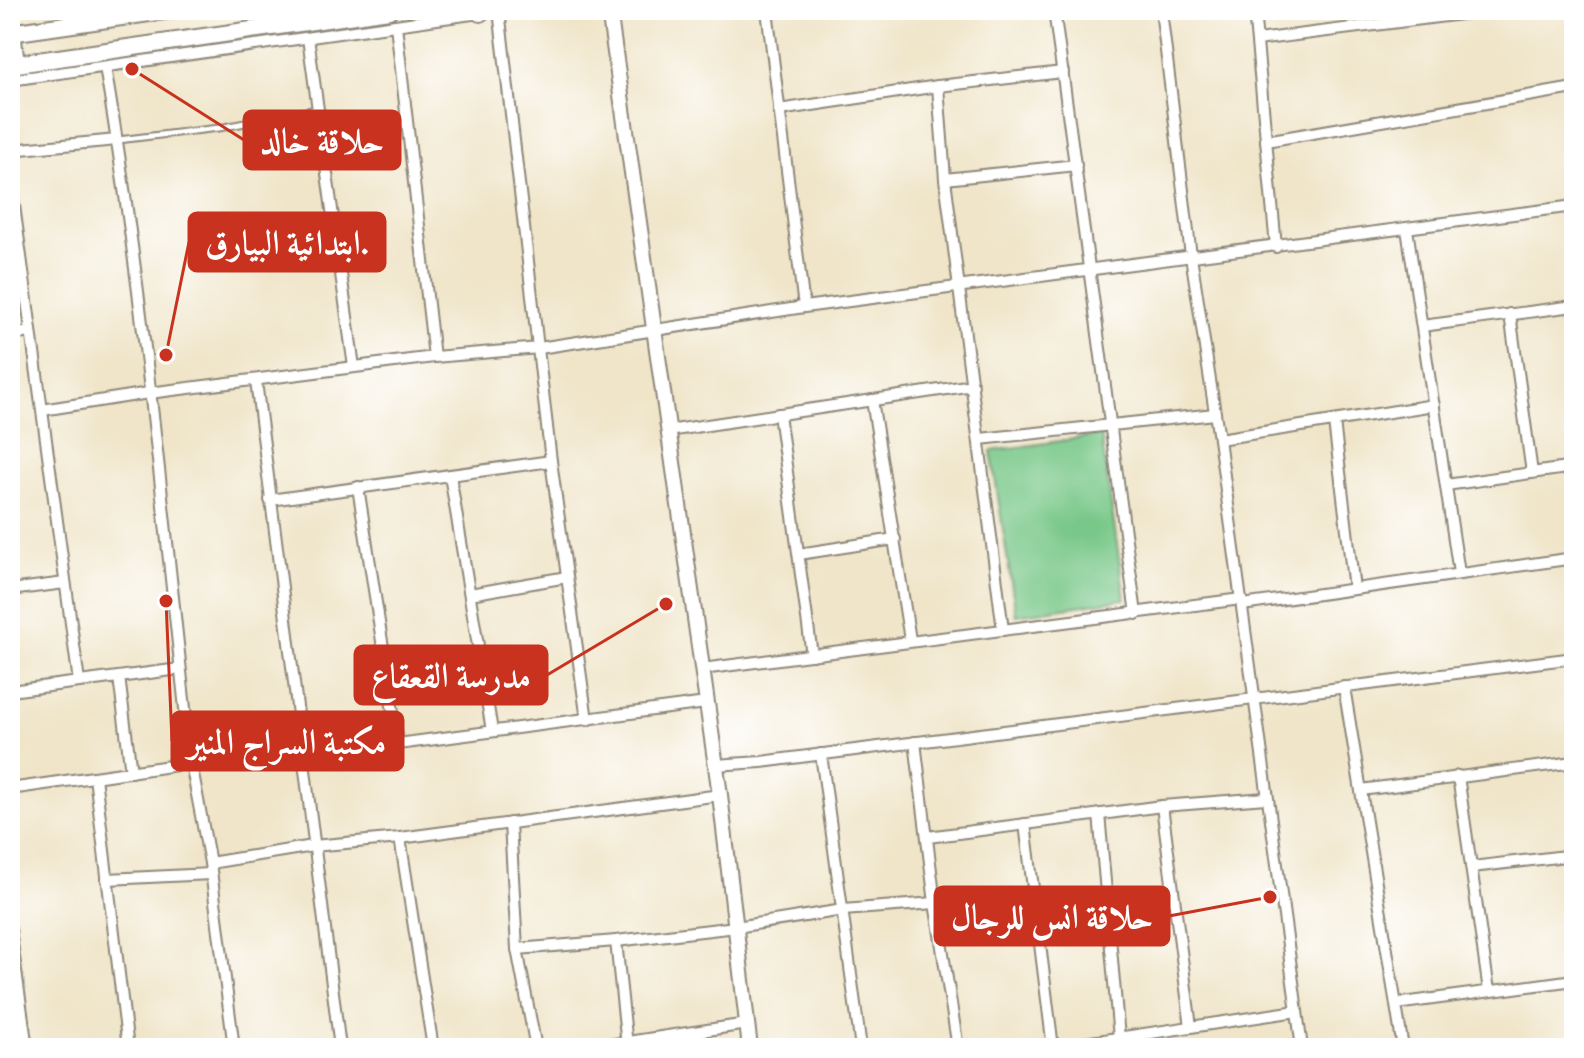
<svg xmlns="http://www.w3.org/2000/svg" width="1584" height="1058" viewBox="0 0 1584 1058" font-family="'Sorts Mill Goudy',Amiri,serif">
<style>
.green{fill:#79c889;stroke:#527a5a;stroke-width:2}
.lines{fill:none;stroke-linecap:round;stroke-linejoin:round}
.lane-casing{stroke:#8e887a;stroke-width:9}
.street-casing{stroke:#8e887a;stroke-width:14}
.secondary-casing{stroke:#8e887a;stroke-width:18}
.primary-casing{stroke:#8e887a;stroke-width:20}
.lane{stroke:#fff;stroke-width:5}
.street{stroke:#fff;stroke-width:10}
.secondary{stroke:#fff;stroke-width:14}
.primary{stroke:#fff;stroke-width:16}
.leader{fill:none;stroke:#c8321e;stroke-width:3}
.callout-dot{fill:#c8321e;stroke:#fff;stroke-width:3}
.callout{fill:#c8321e;stroke:#c8321e;stroke-width:3}
.callout-label{font-size:34px;text-anchor:middle;font-weight:bold;fill:#fff}
</style>
<rect width="100%" height="100%" fill="#fff"/>
<filter id="ink" filterUnits="userSpaceOnUse"><feTurbulence type="fractalNoise" baseFrequency=".0125" numOctaves="2"/><feDisplacementMap in="SourceGraphic" scale="16" xChannelSelector="R" yChannelSelector="G"/><feConvolveMatrix kernelMatrix="1 2 1 2 8 2 1 2 1" color-interpolation-filters="sRGB"/></filter>
<filter id="wash" filterUnits="userSpaceOnUse"><feTurbulence type="fractalNoise" baseFrequency=".006" numOctaves="4" result="noise"/><feDisplacementMap in="SourceGraphic" scale="32" xChannelSelector="R" yChannelSelector="G"/><feGaussianBlur stdDeviation="1.8" result="paint"/><feColorMatrix in="noise" values="0 0 0 0 0 0 0 0 0 0 0 0 0 0 0 0 0 1.4 0 .05"/><feComposite in="paint" operator="in"/></filter>
<g filter="url(#wash)">
<rect width="100%" height="100%" fill="#f0e5c9"/>
<path class="green" d="M1101,435L1125,599L1016,615L991,451Z"/>
</g>
<g filter="url(#ink)">
<g class="lines">
<g class="lane-casing">
<path id="lane" d="M118,140L219,128L317,109"/>
</g>
<g class="street-casing">
<g id="street">
<path d="M499,10L551,461L587,720"/>
<path d="M767,10L804,307"/>
<path d="M1054,10L1136,614"/>
<path d="M1161,10L1191,256L1219,439L1302,1048"/>
<path d="M1254,10L1276,247"/>
<path d="M396,25L434,357"/>
<path d="M308,38L354,367"/>
<path d="M1257,40L1493,10"/>
<path d="M105,67C144,297 165,531 191,763L398,744L706,703"/>
<path d="M10,80L500,10"/>
<path d="M938,86L945,179L1003,630"/>
<path d="M779,110L938,86L1063,72"/>
<path d="M1266,141L1574,88"/>
<path d="M10,150L117,140"/>
<path d="M10,176L79,682"/>
<path d="M945,179L1076,165"/>
<path d="M1407,229L1459,573"/>
<path d="M1510,314L1532,473"/>
<path d="M1422,326L1574,306"/>
<path d="M10,335L31,332"/>
<path d="M256,381L340,1048"/>
<path d="M872,400L910,640"/>
<path d="M42,410L149,393L434,357L539,348L804,307L1574,206"/>
<path d="M779,414L812,655"/>
<path d="M1334,422L1354,589"/>
<path d="M668,431L973,385"/>
<path d="M980,439L1215,414"/>
<path d="M1219,439L1434,405"/>
<path d="M450,475L492,731"/>
<path d="M1446,485L1574,467"/>
<path d="M358,487L398,744"/>
<path d="M270,500L551,461"/>
<path d="M799,554L895,539"/>
<path d="M10,590L65,583"/>
<path d="M470,594L567,577"/>
<path d="M1242,605L1574,558"/>
<path d="M702,669L1241,599"/>
<path d="M119,677L131,772"/>
<path d="M1344,687L1403,1048"/>
<path d="M10,691L180,669"/>
<path d="M915,742L935,903L958,1048"/>
<path d="M821,754L861,1048"/>
<path d="M715,765L761,762L1574,658"/>
<path d="M1458,776L1489,991"/>
<path d="M95,777L128,1048"/>
<path d="M10,789L191,763L210,863L234,1048"/>
<path d="M1361,790L1574,762"/>
<path d="M1162,806L1191,1027"/>
<path d="M1099,814L1119,1038"/>
<path d="M510,823L517,949L536,1048"/>
<path d="M1025,824L1053,1048"/>
<path d="M928,837L1162,806L1266,798"/>
<path d="M400,838L433,1048"/>
<path d="M210,863L313,846L400,838L720,795"/>
<path d="M1472,867L1574,855"/>
<path d="M107,879L211,874"/>
<path d="M10,929L27,1048"/>
<path d="M616,941L627,1046"/>
<path d="M517,949L616,941L736,927L843,910L935,903"/>
<path d="M1396,1004L1574,980"/>
<path d="M588,1048L747,1024"/>
<path d="M1051,1048L1297,1011"/>
</g>
</g>
<g class="secondary-casing">
<path id="secondary" d="M609,10L720,795L750,1048"/>
</g>
<g class="primary-casing">
<g id="primary">
<path d="M480,10V13"/>
<path d="M12,32L16,64"/>
<path d="M10,33L170,10"/>
<path d="M10,65L389,10"/>
</g>
</g>
<use href="#lane" class="lane"/>
<use href="#street" class="street"/>
<use href="#secondary" class="secondary"/>
<use href="#primary" class="primary"/>
</g>
</g>
<path class="leader" d="M132 69L244 140M166 355L189 242M666 604L547 675M166 601L172 741M1270 897L1169 916"/>
<g class="callout-dot">
<circle cx="132" cy="69" r="8"/>
<circle cx="166" cy="355" r="8"/>
<circle cx="666" cy="604" r="8"/>
<circle cx="166" cy="601" r="8"/>
<circle cx="1270" cy="897" r="8"/>
</g>
<g class="callout">
<rect x="244" y="111" width="156" height="58" rx="8"/>
<rect x="189" y="213" width="196" height="58" rx="8"/>
<rect x="355" y="646" width="192" height="58" rx="8"/>
<rect x="172" y="712" width="231" height="58" rx="8"/>
<rect x="935" y="887" width="234" height="58" rx="8"/>
</g>
<g class="callout-label">
<text x="322" y="152">حلاقة خالد</text>
<text x="287" y="254">ابتدائية البيارق.</text>
<text x="451" y="687">مدرسة القعقاع</text>
<text x="287" y="753">مكتبة السراج المنير</text>
<text x="1052" y="928">حلاقة انس للرجال</text>
</g>
<rect width="1584" height="1058" fill="none" stroke="#fff" stroke-width="40"/>
</svg>
